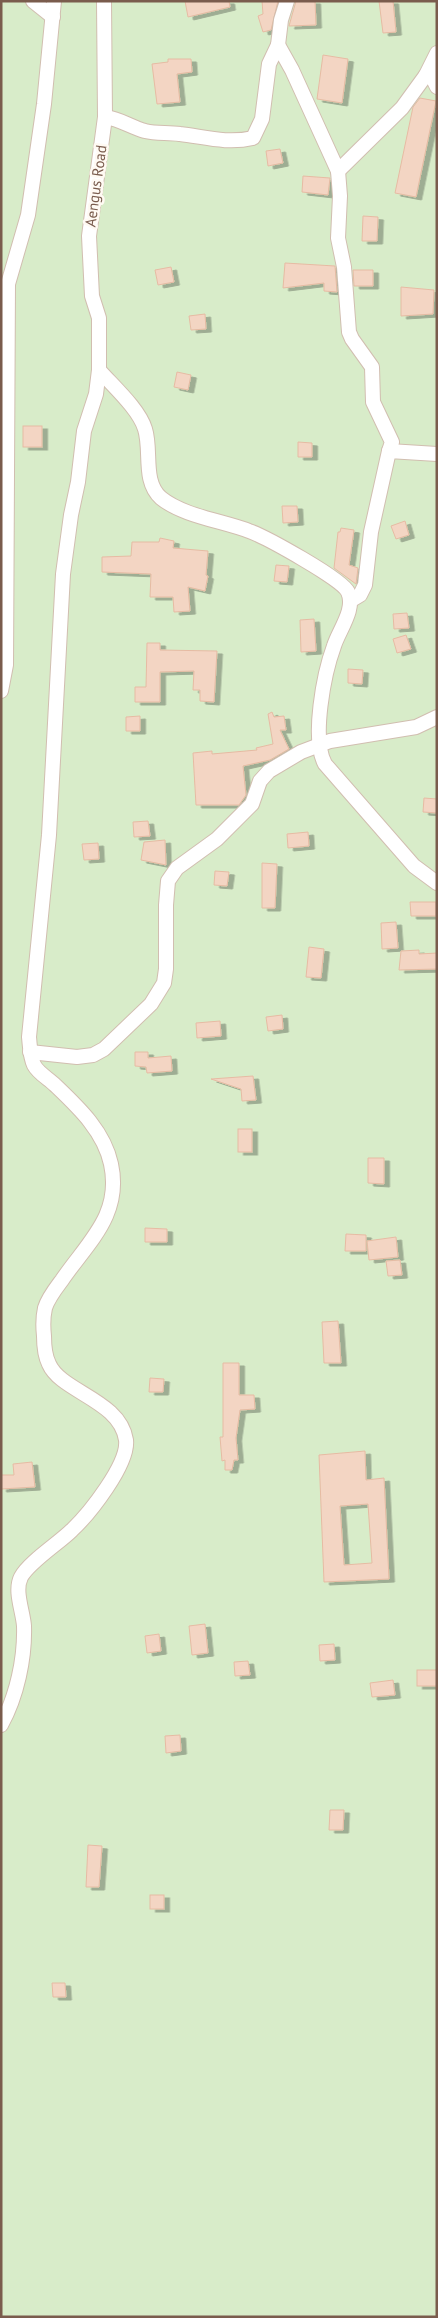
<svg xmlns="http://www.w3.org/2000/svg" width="438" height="2318" viewBox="0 0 438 2318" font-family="'PT Sans',sans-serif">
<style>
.green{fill:#d8ecc9}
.building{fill:#f3d5c3;stroke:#e6bba3;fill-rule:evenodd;filter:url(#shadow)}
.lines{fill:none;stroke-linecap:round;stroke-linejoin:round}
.street-casing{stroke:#d1beb0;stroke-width:16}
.street{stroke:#fff;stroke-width:14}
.labels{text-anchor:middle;stroke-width:5;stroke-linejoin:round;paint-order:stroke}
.street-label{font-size:15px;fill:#7a5c4d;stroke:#fffaf3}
</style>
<defs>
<filter id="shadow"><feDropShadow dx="5.5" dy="3" stdDeviation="0" flood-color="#0004"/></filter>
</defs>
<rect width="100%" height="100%" fill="#fdf6ec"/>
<rect class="green" x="1" y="1" width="436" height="2316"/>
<g class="building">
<path d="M185,1H229L230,7L188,17Z"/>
<path d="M262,1H278L271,30L263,32L258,16L263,14Z"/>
<path d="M296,1H315L316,25L289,26Z"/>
<path d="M379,1H393L396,32L383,33Z"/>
<path d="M323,55L348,59L342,103L317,99Z"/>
<path d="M168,59H191L192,72L177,74L180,102L157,104L152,64L168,62Z"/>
<path d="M420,98L436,101L416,197L395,193L413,107Z"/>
<path d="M280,149L283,163L268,166L266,151Z"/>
<path d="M303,176L330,178L328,195L302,192Z"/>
<path d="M363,216L378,217L377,241H362Z"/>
<path d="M285,263L335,266L337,292L324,291V283L283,288Z"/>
<path d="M171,267L174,282L158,285L155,270Z"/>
<path d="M353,270H373V286H354Z"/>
<path d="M401,287L434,290L433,314L401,316Z"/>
<path d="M205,314L206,329L191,330L189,316Z"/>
<path d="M177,372L191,375L188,390L174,387Z"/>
<rect x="23" y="426" width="19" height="21"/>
<path d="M298,442L312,443V457H298Z"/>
<path d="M282,506H297L298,522L283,523Z"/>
<path d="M405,521L409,535L396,539L391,526Z"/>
<path d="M341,528L354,530L349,565L358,568L356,584L334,568L338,532H340Z"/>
<path d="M160,538L174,541L173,548L208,551L206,575L208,576L205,591L188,587L190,611L174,612L173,597H150L151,574L102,572V557L131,556L132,542H159Z"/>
<path d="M276,565L289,566L287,582L274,581Z"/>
<path d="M407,613L409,628L394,629L393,614Z"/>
<path d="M314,619L316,651L301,652L300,620Z"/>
<path d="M406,635L411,649L397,653L393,639Z"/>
<path d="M147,643H160V650L217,651L214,702L200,701V690H193L194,671L160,672V702H135V687H146Z"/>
<path d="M348,669L363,670L362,684L348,683Z"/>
<path d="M272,712L274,717L284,716L286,730H280L289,749L270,760L243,766L246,795L239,805H196L193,753L212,751V754L257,750L256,748L273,744L268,714Z"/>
<path d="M140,716V731H126V717Z"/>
<path d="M424,798L437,799V813L423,812Z"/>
<path d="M148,821L150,836L134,837L133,822Z"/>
<path d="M308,832L309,846L288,848L287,834Z"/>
<path d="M165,840L166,865L141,860L144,842Z"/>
<path d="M98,843L99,859L84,860L82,844Z"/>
<path d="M262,863L277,864L275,908H262Z"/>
<path d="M215,871L229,872L227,886L214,885Z"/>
<path d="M410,902H436V916H411Z"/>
<path d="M396,922L398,948L382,949L381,923Z"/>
<path d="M309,947L324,949L321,978L306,977Z"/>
<path d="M419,950V954L437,953V969L399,970L401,951Z"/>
<path d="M282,1015L283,1029L268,1031L266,1017Z"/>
<path d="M220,1021L221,1036L197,1038L196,1023Z"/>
<path d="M135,1052H148V1058L171,1056L172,1071L147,1073L146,1067L135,1066Z"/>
<path d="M253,1076L256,1100L242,1101L241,1089L211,1079Z"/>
<rect x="238" y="1129" width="14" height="23"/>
<path d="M368,1158H384V1184L368,1183Z"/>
<path d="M145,1228L167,1229V1242H145Z"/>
<path d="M346,1234L366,1235V1251H345Z"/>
<path d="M396,1237L398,1257L369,1260L367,1241Z"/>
<path d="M400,1260L402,1275L388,1276L386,1261Z"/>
<path d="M338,1321L341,1363H324L322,1322Z"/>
<path d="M223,1363H239V1395H254L255,1409L240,1410L236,1438L238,1460H234L232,1470H225V1460L222,1461L220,1437H223Z"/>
<path d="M150,1378L164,1379L163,1392H149Z"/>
<path d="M365,1451L366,1480L384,1478L389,1579L324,1582L319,1455ZM368,1504L372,1563L344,1565L340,1506Z"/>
<path d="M32,1462L35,1487L1,1489V1475H14L13,1464Z"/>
<path d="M205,1624L208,1653L192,1655L189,1626Z"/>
<path d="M159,1634L161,1651L147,1653L145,1636Z"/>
<path d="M334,1644L335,1660L320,1661L319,1645Z"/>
<path d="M248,1661L250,1675L235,1676L234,1662Z"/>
<rect x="417" y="1670" width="20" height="16"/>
<path d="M393,1680L395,1695L372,1697L370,1683Z"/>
<path d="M180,1735L181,1751L166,1753L165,1736Z"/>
<path d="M330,1810H344L343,1830H329Z"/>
<path d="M88,1845L102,1846L99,1887H86Z"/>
<rect x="150" y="1895" width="14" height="14"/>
<path d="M52,1983H65L66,1997H53Z"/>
</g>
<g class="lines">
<g class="street-casing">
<g id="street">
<path d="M33,1L53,17"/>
<path d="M278,45L281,20L287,1"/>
<path d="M437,53L426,75L432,77L437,87"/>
<path d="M105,117C120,119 131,127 145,131C157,134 168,132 180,134C205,137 227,144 253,138L262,119L269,64L278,45L292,70L338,171L340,196L338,238L344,267L349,332L352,339L372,367L373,402L392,442L389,451"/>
<path d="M338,171L402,108L426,75"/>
<path d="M99,370C113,386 139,409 145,429C152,451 142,481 161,498C183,516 223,521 249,531C266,537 342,579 348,592C356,609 339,630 334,646C324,673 311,739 325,764L414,866L437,883"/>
<path d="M350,601L360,595L365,585L371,532L389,451L437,454"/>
<path d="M1,691L6,665L8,284L28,215L44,104L54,1"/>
<path d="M30,1052L77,1057L93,1055L104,1049L151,1004L164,983L166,969V905L168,881L177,868L217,839L252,804L260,781L269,771L301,752L330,741L416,727L437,717"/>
<path d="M1,1725C17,1696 25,1658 24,1626C23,1611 14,1591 21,1577C29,1562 59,1543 72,1530C89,1514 129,1464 126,1440C120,1400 61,1392 49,1364C45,1356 44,1345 44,1336C43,1327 43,1317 45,1308C48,1298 56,1288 62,1280C88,1242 122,1215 111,1164C104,1131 78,1107 55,1085C49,1079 38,1073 34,1065C30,1057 30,1046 29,1037L49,835L63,574L71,515L78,482L84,431L96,394L99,370V318L92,296L89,236L105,117L104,1"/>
</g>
</g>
<use href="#street" class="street"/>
</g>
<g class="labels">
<g class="street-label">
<text transform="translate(96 186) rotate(-82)" y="5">Aengus Road</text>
</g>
</g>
<rect width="438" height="2318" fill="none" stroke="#7a5c4d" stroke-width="5"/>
</svg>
